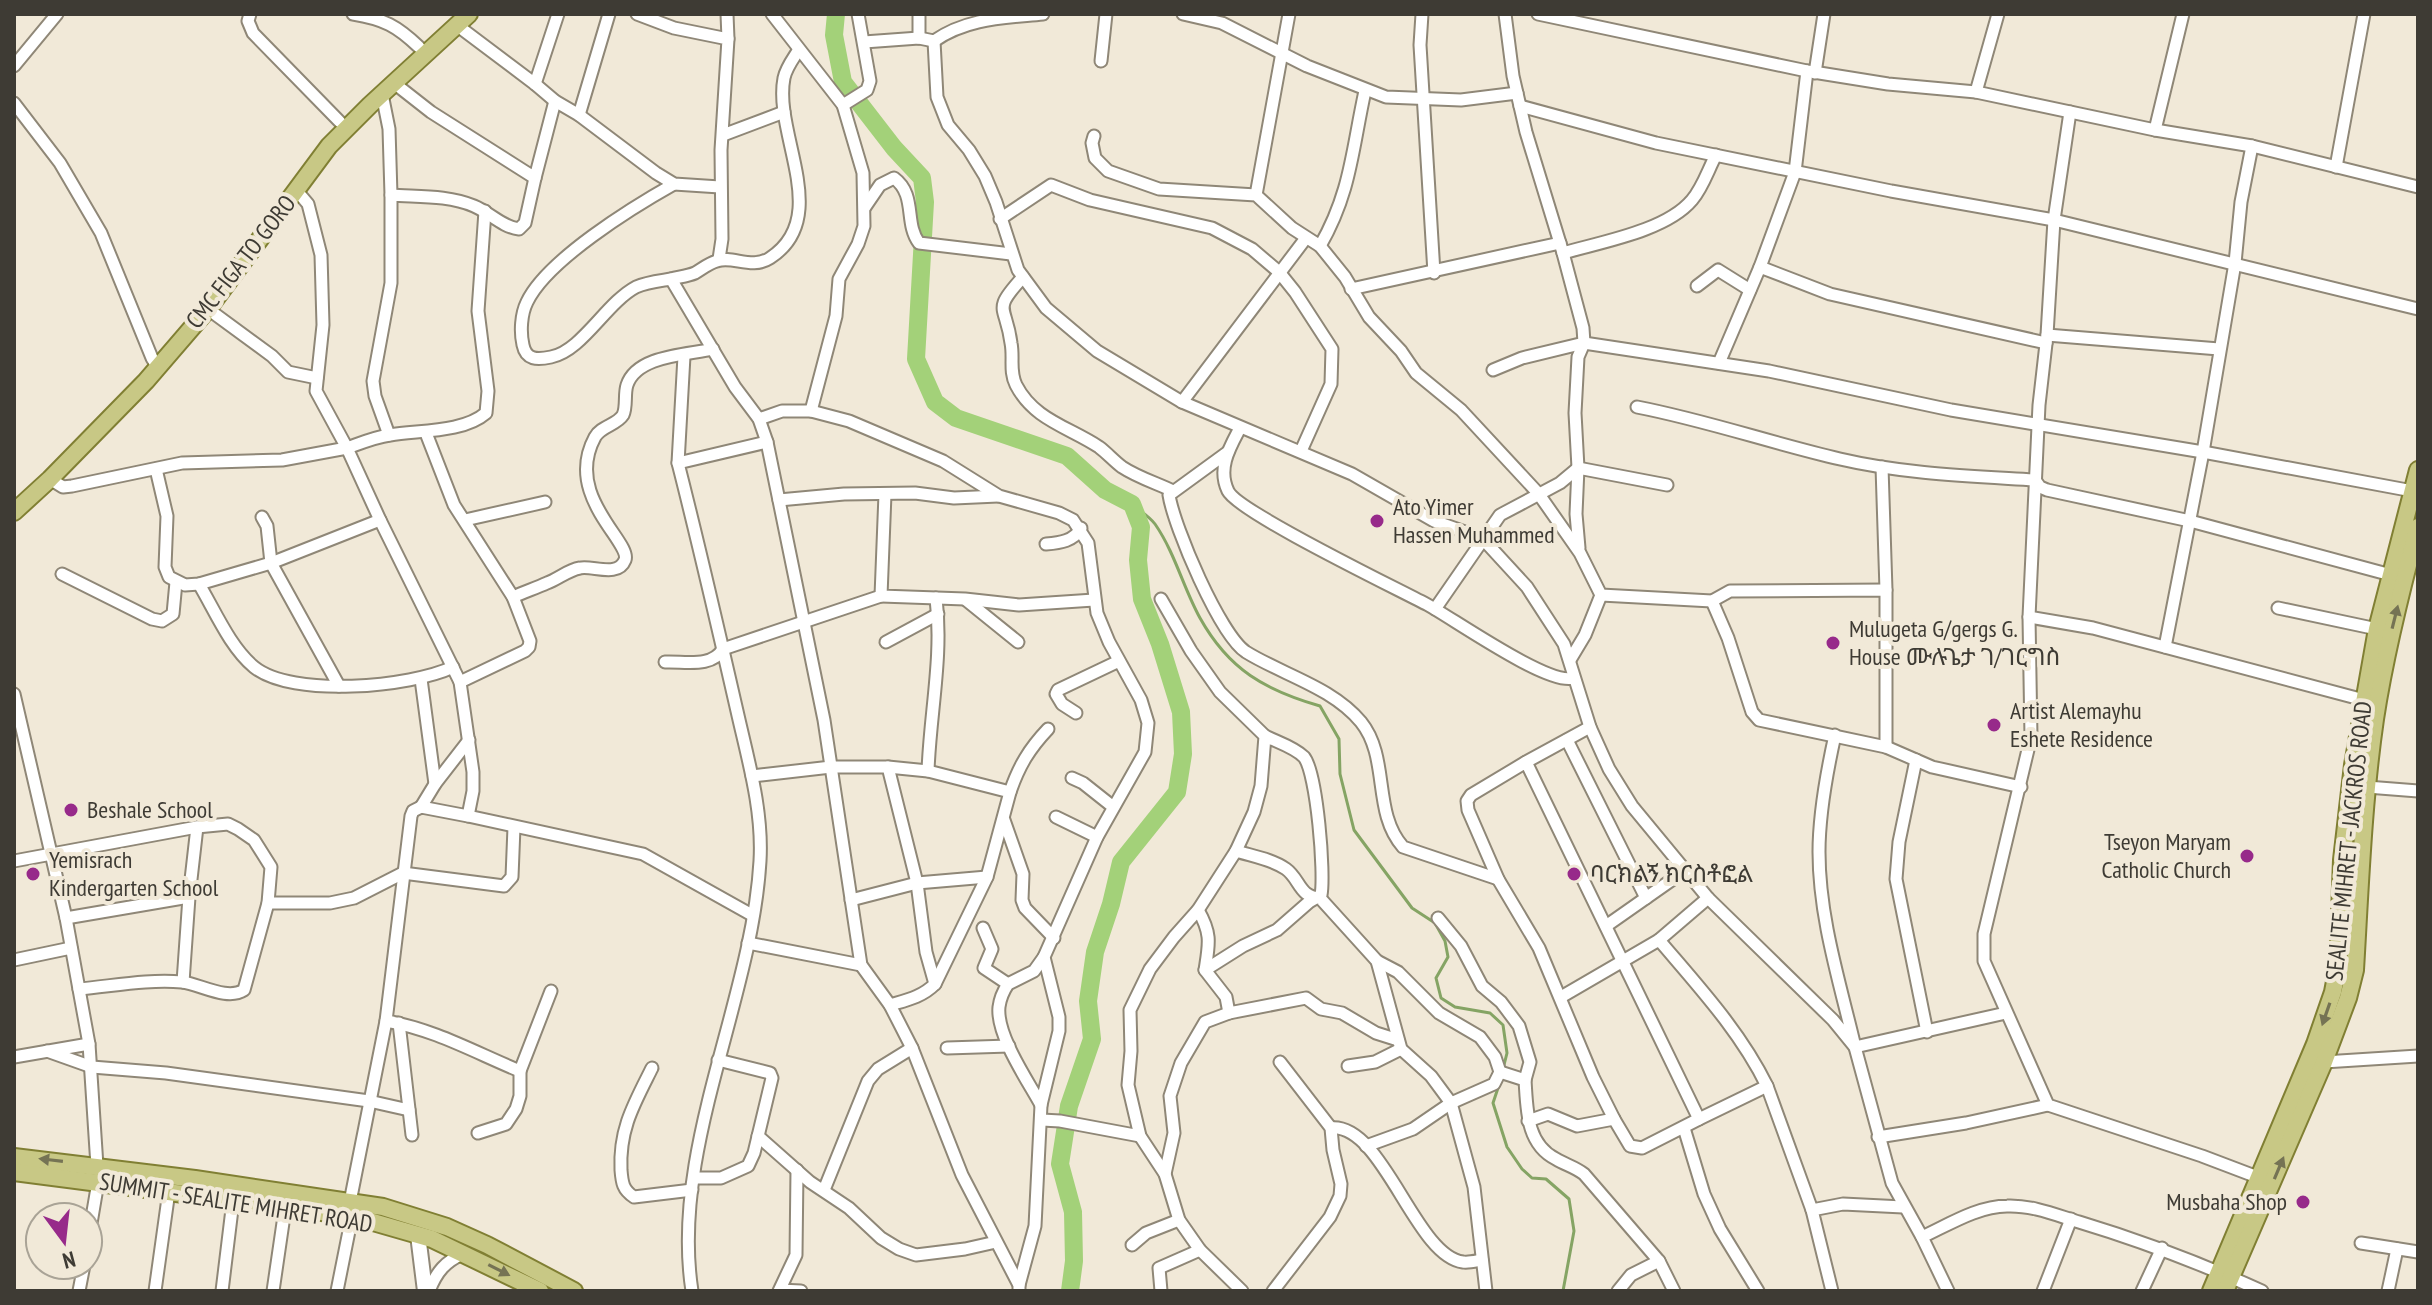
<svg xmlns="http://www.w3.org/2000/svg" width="2432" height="1305" viewBox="0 0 2432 1305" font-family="'PT Sans Narrow','Noto Sans Ethiopic',sans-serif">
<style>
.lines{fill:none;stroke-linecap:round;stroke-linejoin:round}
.stream{stroke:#85a464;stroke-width:3}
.river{stroke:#a3d179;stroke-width:18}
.street-casing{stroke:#8f8777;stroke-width:15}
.secondary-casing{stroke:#8f8777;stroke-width:18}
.primary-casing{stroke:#807f33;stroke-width:20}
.street{stroke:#fff;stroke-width:11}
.secondary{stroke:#fff;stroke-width:14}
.primary{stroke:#c8c885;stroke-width:16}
.oneway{fill:#757354}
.poi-dot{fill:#972a8a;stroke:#f1e9d8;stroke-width:3}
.labels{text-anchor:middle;stroke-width:8;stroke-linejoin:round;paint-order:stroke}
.street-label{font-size:24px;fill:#3e3b34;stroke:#f1e9d8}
.poi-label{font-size:24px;fill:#3e3b34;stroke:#f1e9d8;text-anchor:start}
</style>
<rect width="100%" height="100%" fill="#f1e9d8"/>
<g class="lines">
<g class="stream">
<path d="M1132,504C1139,510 1150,517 1155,524C1175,553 1183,587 1200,618C1229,670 1265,690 1320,706L1339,739L1340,774L1354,830L1412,908L1435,923L1445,941L1448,957L1436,978L1441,998L1455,1007L1490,1013L1503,1025L1507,1053L1503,1069"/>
<path d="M1499,1085L1493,1103L1507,1147L1522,1169L1532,1178L1546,1179L1569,1199L1574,1231L1563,1291"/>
</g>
<path class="river" d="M836,14L834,35L843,82L894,148L922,178L925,202L916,359L935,402L956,418L1067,456L1105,490L1132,504L1141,527L1138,560L1142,599L1160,644L1181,712L1183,754L1177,792L1121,862L1111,904L1095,952L1088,1001L1092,1039L1069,1106L1060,1164L1073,1212L1074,1261L1070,1291"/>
<g class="street-casing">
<g id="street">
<path d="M250,14L248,21L253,33L340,122"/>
<path d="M353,14C384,19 397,26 419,47"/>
<path d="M637,14L674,28L728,39L721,150L722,239L719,259"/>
<path d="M727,14L728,39"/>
<path d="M772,14L843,105L863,173L864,226L858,244L839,279L836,316L811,411"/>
<path d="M1183,14L1222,23L1307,66L1386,97L1461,100L1517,93"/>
<path d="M1422,14L1420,45L1434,273"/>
<path d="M1505,14L1513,76L1526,132L1563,253L1583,328L1584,343L1578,357L1575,413L1578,468L1576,514L1579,548"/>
<path d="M1538,14L1807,71L1888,84L1976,92L2155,130L2252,146L2418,187"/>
<path d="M458,26L535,84L558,14"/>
<path d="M919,38V14"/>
<path d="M934,41L937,97L948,125L969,150L985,176L996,202L1018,270L1046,308L1097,351L1182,402L1352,474L1434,521L1482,538L1527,587L1564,644L1590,727L1609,769L1632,806L1708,898L1833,1020L1855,1047C1840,983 1819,918 1819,852C1819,816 1827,771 1835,735"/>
<path d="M864,42L919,38L934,41C967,18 1004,18 1043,14"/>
<path d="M798,51C793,59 786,68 784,78C773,134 833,217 770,258C752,270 732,255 717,261C709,263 702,269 695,273C688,276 679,277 671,279L735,387L759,419L767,442L824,720L861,965L890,1005L912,1048L962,1175L1019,1285V1291"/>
<path d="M1101,61L1106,14"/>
<path d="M14,66L57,14"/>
<path d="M1815,73L1824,14"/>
<path d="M394,83L431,112L535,178L555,101"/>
<path d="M535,84L555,101L579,115L656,173L674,184L720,187"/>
<path d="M1976,92L1998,14"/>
<path d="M382,94L389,129L391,195"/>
<path d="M14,103L60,163L101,233L152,358L157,366"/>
<path d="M843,105L867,90L870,81L858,14"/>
<path d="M1520,106L1656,143L1891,191L2054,220L2418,309"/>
<path d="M2070,112L2054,220L2047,335L2039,405L2029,617L2031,737L1984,934V961L2048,1105L2202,1156L2260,1178"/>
<path d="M579,115L609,14"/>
<path d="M2155,130L2183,14"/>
<path d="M723,135L784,112"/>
<path d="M1094,136L1092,143L1095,158L1108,171L1159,189L1256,195L1292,228L1320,246L1345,277L1369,317L1401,351L1416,373L1461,410L1538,493L1580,553L1601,595L1712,601L1730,591L1886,590V747"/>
<path d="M2336,167L2364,14"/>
<path d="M1256,195L1289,14"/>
<path d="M865,207L880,185L894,178C917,195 904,223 919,243L1011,254"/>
<path d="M1000,219L1051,185L1090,200L1212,228L1252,249L1279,272L1295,292L1332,349L1331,384L1301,451"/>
<path d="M1320,246C1351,192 1352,150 1365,91"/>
<path d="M1563,253C1601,242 1666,231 1692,200C1703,187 1708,170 1716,155"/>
<path d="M1760,267L1830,294L2046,343"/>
<path d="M1023,277C991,312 1006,304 1011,343C1014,358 1009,371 1016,385C1034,420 1069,427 1099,447C1107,453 1114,461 1122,467C1137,477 1156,483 1173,491"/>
<path d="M671,279C659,281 647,282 636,287C606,303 582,351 551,357C537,360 526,360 523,345C520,332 521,314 527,302C547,260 633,207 674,184"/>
<path d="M1697,286L1718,270L1750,290"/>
<path d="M1351,289L1560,243"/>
<path d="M208,309L272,356L288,372L317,378"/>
<path d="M2047,335L2219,349"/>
<path d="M1719,363L1760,267L1795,172L1807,71"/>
<path d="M1493,370L1522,358L1584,343L1769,371L1951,410L2203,452L2418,492"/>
<path d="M1182,402L1306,238"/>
<path d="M1637,407C1705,420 1771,443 1840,459C1904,474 1970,476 2035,480L2040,487L2047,490L2190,521L2391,575"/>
<path d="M759,419L782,411H811L849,421L943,461L999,496L1059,513L1073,520L1088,543L1097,613L1109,642L1141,700L1148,723L1145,752L1097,837L1044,957L1059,1017V1031L1041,1105L1035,1226L1019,1285"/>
<path d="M1240,428C1230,447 1217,468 1228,491C1238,512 1398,589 1428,605C1455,620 1549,686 1573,678"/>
<path d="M426,433L454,505L513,597L530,641L529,647L525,651L460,682"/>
<path d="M389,435L375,396L373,381L391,283V195C418,197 448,195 474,206C489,212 502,227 519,229L525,223L535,178"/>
<path d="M1228,452L1169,495C1174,527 1220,635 1246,652C1283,675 1332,687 1361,722C1390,758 1372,812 1403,847L1498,879"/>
<path d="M678,463L684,356"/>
<path d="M1882,467L1886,590"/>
<path d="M156,469L167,516L165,567L169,577L185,585L199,584L271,563L380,520"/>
<path d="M50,479L63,487L72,486L182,463L282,460L347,448L316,391L323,325L321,255L308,204L297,191"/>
<path d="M885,494L881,596L965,599L1019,605L1094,600"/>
<path d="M779,500L844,494L915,493L954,498L998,496"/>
<path d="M262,517L267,526L271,563L339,686"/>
<path d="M465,520L545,502"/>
<path d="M1046,544C1060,543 1074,541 1081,528"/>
<path d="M62,574L152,619L162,621L173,614L176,582"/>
<path d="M199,584C215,611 230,647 254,667C292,698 411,687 453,667"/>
<path d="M513,597C524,592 536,588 547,583C558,579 568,570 580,568C592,565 618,578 625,560C632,542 563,496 595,437C601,426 617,425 623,415C627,407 624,394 627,385C637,355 687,355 713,349"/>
<path d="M1161,599L1191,651L1220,692L1265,736L1261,786L1254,812L1236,851L1198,910L1174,937L1150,969L1130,1010L1131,1051L1128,1085L1140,1136L1165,1174L1179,1220L1200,1250L1242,1291"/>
<path d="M966,600L1018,642"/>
<path d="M1712,601L1728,638L1752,712L1759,720L1886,747L1932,767L2021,787"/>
<path d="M2278,608L2377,629"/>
<path d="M1435,609L1500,515L1560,483L1578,468L1667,485"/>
<path d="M2029,617L2093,628L2364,700"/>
<path d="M886,642L938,614"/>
<path d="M2165,647L2203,452L2235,263L2241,202L2252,146"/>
<path d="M1570,660L1585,635L1601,595"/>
<path d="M665,662C685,661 712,668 723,649L881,596"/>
<path d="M421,679L435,784"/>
<path d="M14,694L66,918L89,1044L97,1166"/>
<path d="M1076,713L1062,704L1056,694L1058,690L1119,661"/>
<path d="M1567,740L1646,898"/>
<path d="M1916,760L1899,842L1896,879L1927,1032"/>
<path d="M1526,762L1699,1119L1642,1148L1630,1146L1614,1119L1593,1077L1539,948L1498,879L1468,810L1467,801L1471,795Z"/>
<path d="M1526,762L1590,727"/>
<path d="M888,767L928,771L1010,792L987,877L935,984"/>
<path d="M928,771C930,713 943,657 936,598"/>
<path d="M752,776L831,767H888L917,883L926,952L935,984C922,997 907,1000 890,1005"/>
<path d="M1072,778L1083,783L1112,806"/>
<path d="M2367,787L2418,791"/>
<path d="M1010,792C1019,766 1029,749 1048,729"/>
<path d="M421,807L435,784L469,740"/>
<path d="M468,816L643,854L752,915"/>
<path d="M1056,817L1097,837"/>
<path d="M1004,820L1023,874L1022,900L1025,908L1054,938"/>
<path d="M1236,851C1252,856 1272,859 1286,869C1300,879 1299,897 1320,898L1377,961L1401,1049L1431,1076L1451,1103L1474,1187L1486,1291"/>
<path d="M14,861L197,827L228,824L238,829L254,840L271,867L268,903L244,990C227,1001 200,984 182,982C148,979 113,986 79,989"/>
<path d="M851,900L917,883L987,877"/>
<path d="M268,903H330L354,898L403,873L504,886L512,877L514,827"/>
<path d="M66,918L189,897"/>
<path d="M1438,918L1461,946L1482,986L1501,1002L1519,1026L1530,1062L1525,1080"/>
<path d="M1606,926L1683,872"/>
<path d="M983,928L992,949L984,968L1008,984"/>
<path d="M1659,940L1708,898"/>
<path d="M748,943L861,965"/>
<path d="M14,960L71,948"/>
<path d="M1205,970L1243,946L1277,930L1309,902L1321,895C1325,874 1317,773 1304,757C1294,747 1277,742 1265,736"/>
<path d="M183,982L189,897L197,827"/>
<path d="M1561,997L1659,940C1698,986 1740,1031 1767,1086L1812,1210"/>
<path d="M1229,1013L1306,998L1321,1009L1342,1013L1376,1033L1398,1040"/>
<path d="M386,1021C434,1029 476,1053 520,1071"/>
<path d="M399,1023L412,1135"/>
<path d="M947,1048L1009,1046"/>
<path d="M47,1051L92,1067L166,1073L369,1101L409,1110"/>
<path d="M14,1057L89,1044"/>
<path d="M2324,1062L2418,1056"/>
<path d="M1348,1066L1375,1062L1401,1049"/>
<path d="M652,1068C634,1104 619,1129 621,1170C622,1183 623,1190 634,1197L692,1190"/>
<path d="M1500,1072L1525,1080C1527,1109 1526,1144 1556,1159C1566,1165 1575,1167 1584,1174L1659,1261L1674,1291"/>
<path d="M1041,1105C1028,1081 996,1035 999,1007C1000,999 1004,990 1008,984L1034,971L1044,957"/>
<path d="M1699,1119L1767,1086"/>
<path d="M1042,1120L1060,1121L1140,1136"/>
<path d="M1528,1121L1548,1114L1577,1126L1614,1119"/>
<path d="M1331,1128C1383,1123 1415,1256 1463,1262C1468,1263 1476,1261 1482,1260"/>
<path d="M1684,1128L1704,1194L1720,1229L1758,1291"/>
<path d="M478,1133L506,1124L516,1109L520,1096V1071L551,991"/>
<path d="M758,1136L810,1182L849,1208L881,1238L899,1249L916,1255L965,1249L996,1242"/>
<path d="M1878,1137L1966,1123L2048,1105"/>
<path d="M1366,1146L1413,1129L1451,1103L1494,1084L1500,1072L1495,1057L1480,1037L1439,1013L1398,972L1377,961"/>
<path d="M1165,1174L1174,1133L1170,1096L1181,1063L1205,1022L1229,1013L1226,997L1205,970C1209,944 1212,934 1198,910"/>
<path d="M695,1178H721L748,1166L754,1153L772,1078L770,1073L718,1060"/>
<path d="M824,1190L868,1081L878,1069L912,1048"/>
<path d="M350,1202L386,1021L411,816L413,811L421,807L468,816L473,791V772L460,682L380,520L347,448C361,443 375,437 390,435C418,430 463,433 486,413L488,391L478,311L485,211"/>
<path d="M1922,1237L1892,1183L1855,1047L2006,1013"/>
<path d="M88,1241L98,1182"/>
<path d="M2361,1243L2418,1252"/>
<path d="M1132,1245L1146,1233L1179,1220"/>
<path d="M780,1290L801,1291"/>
<path d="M79,1291L84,1265"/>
<path d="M155,1291L169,1191"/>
<path d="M222,1291L233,1201"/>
<path d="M273,1291L285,1209"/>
<path d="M337,1291L352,1216"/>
<path d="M429,1291C437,1271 445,1262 464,1253"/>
<path d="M692,1291C670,1150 752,1001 760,861C763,810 748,760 737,711C718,628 699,545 678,463L767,442"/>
<path d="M779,1291L796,1255L797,1170"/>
<path d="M1161,1291L1159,1268L1200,1250"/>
<path d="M1273,1291L1330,1217L1340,1196L1341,1184L1333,1150L1331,1128L1280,1062"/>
<path d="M1618,1291L1631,1275L1659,1261"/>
<path d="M1832,1291L1812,1210L1843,1204L1903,1207"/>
<path d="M1948,1291L1922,1237C1948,1225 1978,1206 2007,1206C2032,1205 2056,1215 2079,1222C2142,1241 2202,1264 2262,1291"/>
<path d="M2043,1291L2071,1219"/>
<path d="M2142,1291L2162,1248"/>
<path d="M2388,1291L2397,1249"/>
</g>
</g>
<g class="secondary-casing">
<path id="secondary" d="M418,1235L425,1291"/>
</g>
<g class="primary-casing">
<g id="primary">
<path d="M14,512L50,479L146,381L208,309L329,146L370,105L469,14"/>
<path d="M14,1157L195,1179L383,1207L447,1227L487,1245L574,1291"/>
<path d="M14,1172L352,1216L432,1239L540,1291"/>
<path d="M2211,1291L2315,1044L2333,992L2338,966L2342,860L2353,765L2377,629L2418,470"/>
<path d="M2225,1291L2324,1062L2348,998L2355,970C2360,886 2363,802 2375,719C2385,654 2401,590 2418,527"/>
</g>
</g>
<use href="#street" class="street"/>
<use href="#secondary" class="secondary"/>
<use href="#primary" class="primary"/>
</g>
<defs><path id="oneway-solid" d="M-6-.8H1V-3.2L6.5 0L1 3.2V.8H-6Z" transform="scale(2)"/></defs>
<g class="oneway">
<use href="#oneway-solid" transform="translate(2395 617) rotate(-76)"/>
<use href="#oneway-solid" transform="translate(2326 1014) rotate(109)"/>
<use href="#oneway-solid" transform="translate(51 1160) rotate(-173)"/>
<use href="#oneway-solid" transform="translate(2279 1168) rotate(-67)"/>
<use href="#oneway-solid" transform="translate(499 1270) rotate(27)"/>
</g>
<g class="poi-dot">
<circle cx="1377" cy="521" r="8"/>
<circle cx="1833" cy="643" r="8"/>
<circle cx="1994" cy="725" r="8"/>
<circle cx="71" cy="810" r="8"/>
<circle cx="2247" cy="856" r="8"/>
<circle cx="33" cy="874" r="8"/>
<circle cx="1574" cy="874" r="8"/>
<circle cx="2303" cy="1202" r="8"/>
</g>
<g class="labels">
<g class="street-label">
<text transform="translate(241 262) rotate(-52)" y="8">CMC FIGA TO GORO</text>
<text transform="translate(2349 841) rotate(-84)" y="8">SEALITE MIHRET - JACKROS ROAD</text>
<text transform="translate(236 1203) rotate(9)" y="8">SUMMIT - SEALITE MIHRET ROAD</text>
</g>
<g class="poi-label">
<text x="1393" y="515">Ato Yimer<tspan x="1393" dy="28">Hassen Muhammed</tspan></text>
<text x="1849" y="637">Mulugeta G/gergs G.<tspan x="1849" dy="28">House ሙሉጌታ ገ/ገርግስ</tspan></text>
<text x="2010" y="719">Artist Alemayhu<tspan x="2010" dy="28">Eshete Residence</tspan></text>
<text x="87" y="818">Beshale School</text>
<text x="2231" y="850" text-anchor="end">Tseyon Maryam<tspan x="2231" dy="28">Catholic Church</tspan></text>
<text x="49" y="868">Yemisrach<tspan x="49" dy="28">Kindergarten School</tspan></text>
<text x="1590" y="882">ባርክልኝ ክርስቶፎል</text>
<text x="2287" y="1210" text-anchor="end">Musbaha Shop</text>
</g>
</g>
<rect width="2432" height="1305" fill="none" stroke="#3e3b34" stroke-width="32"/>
<g transform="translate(64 1241) rotate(165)"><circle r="38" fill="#f1e9d8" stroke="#a9a396" stroke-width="2"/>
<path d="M0-6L14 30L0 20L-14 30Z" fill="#972a8a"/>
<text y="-12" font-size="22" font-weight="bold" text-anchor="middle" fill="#3e3b34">N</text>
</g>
</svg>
